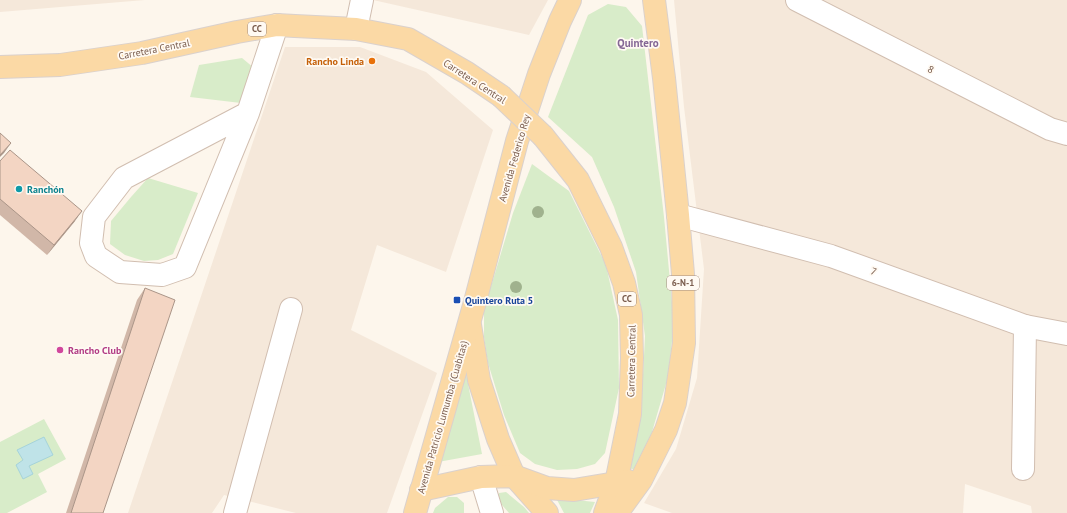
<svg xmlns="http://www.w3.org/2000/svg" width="1067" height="513" viewBox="0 0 1067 513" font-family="'PT Sans',sans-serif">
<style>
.residential{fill:#f5e8da}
.green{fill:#d8ecc9}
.water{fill:#bfe3e8;stroke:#a5d3da}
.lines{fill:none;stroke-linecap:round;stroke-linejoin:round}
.minor-casing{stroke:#d1beb0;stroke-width:24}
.major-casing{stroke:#dad1cd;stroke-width:24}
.minor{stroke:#fff;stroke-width:22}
.major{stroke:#fbd9a5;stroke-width:22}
.major-bridge-casing{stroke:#dad1cd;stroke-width:24;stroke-linecap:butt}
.major-bridge{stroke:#fbd9a5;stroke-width:22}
.tree{fill:#a0b28e}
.wall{fill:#d1b7a8}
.shaded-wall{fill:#aa9588}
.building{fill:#f3d5c3;stroke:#aa9588}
.food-dot{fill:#e8710a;stroke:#fffaf3;stroke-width:1.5}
.culture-dot{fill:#0f9aa8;stroke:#fffaf3;stroke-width:1.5}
.transit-dot{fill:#1a4fb4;stroke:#fffaf3;stroke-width:1.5}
.hotel-dot{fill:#d1479c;stroke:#fffaf3;stroke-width:1.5}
.labels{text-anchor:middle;stroke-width:3.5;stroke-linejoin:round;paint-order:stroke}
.shield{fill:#fffaf3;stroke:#a28b7f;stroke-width:1}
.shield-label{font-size:9px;font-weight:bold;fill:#7a5c4d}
.street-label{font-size:10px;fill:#7a5c4d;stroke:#fffaf3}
.food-label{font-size:10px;font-weight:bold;fill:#c56008;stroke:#fffaf3;text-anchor:end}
.culture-label{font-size:10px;font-weight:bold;fill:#0d838f;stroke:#fffaf3;text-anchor:start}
.transit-label{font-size:10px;font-weight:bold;fill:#164399;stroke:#fffaf3;text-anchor:start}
.hotel-label{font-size:10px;font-weight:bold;fill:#b23c85;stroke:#fffaf3;text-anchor:start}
.neighbourhood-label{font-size:11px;font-weight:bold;fill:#846695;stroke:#fffaf3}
</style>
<rect width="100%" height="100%" fill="#fdf6ec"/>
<g class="residential">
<path d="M0,0H145L0,12Z"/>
<path d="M373,0H548L529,35Z"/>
<path d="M674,0H1067V513H1032L1031,506L965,484L963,513H672L644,503L676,449L697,378L704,269L684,107Z"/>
<path d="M285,47H360L426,72L493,130L446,272L377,245L351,330L437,373L387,513H296L224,495L212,513H128Z"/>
</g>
<g class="green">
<path d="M608,4L626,7L642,26L664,217L674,324L668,377L645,456L637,471L627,467L643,375L645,336L636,272L614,207L592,157L548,117L588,15Z"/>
<path d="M242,58L254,68L241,103L190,97L199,65Z"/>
<path d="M532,164L569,191L606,265L618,320L619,388L605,453L595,464L577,469L557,470L535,464L520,453L504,415L488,363L484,337V310L513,213Z"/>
<path d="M148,178L198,193L173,254L158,260L144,261L125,255L110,244L111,221L131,197Z"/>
<path d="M466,374L482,454L438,462Z"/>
<path d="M44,419L66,459L38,474L47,492L7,513H0V442Z"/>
<path d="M506,492L524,507L529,513H509L502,505L498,498L499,493Z"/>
<path d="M448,497H457L464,503V513H433L435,508Z"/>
<path d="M556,498L595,502L590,513H564Z"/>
</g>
<path class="water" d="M44,437L53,455L29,466L33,474L23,479L16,465L23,460L17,450Z"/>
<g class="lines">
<g class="minor-casing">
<g id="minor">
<path d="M797,0L1050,129L1067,134"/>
<path d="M356,29L362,0"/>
<path d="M248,113L124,178L94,217L91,243L96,256L120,272L162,275L185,267L248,113L277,25"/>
<path d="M678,215L831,256L1025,326L1067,334"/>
<path d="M1023,469L1025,326"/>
<path d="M481,477L492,513"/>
<path d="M235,513L291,309"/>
</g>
</g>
<g class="major-casing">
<g id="major">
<path d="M0,67L60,65L142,53L237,32L277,25L295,26L356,29L408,39L467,73L501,96"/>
<path d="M543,136L578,180L611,247L624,283L631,315L632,358L630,414L616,483L605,513"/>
<path d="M470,325L479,380L498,439L514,476L547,513"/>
<path d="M421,490L481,477L514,476L547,488L574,490L628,481"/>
<path d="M415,513L475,302L517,141L539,74L560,21L570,0"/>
<path d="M617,513L641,480L666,430L675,403L684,343L683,274L678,215L664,78L654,0"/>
</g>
</g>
<use href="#minor" class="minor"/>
<use href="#major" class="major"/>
<g class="major-bridge-casing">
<path id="major-bridge" d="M501,96L543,136"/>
</g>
<use href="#major-bridge" class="major-bridge"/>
</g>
<g class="tree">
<circle cx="538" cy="212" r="6"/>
<circle cx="516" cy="287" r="6"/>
</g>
<g class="wall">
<path d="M0,161L75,221L47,255L0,215Z"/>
<path d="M145,288L103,513H66L137,300Z"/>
</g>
<g class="shaded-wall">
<path d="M11,143L4,153L0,157V155Z"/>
<path d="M82,211L75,221L47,255L54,245Z"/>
</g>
<g class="building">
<path d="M0,133L11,143L0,155Z"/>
<path d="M10,150L82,211L54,245L0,199V161Z"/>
<path d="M145,288L175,300L103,513H71Z"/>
</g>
<circle class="food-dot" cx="372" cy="61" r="4"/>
<circle class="culture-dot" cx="19" cy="189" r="4"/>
<rect class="transit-dot" x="453" y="296" width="8" height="8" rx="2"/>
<circle class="hotel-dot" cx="60" cy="350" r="4"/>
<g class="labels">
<g class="shield">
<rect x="248" y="22" width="18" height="14" rx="3"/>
<rect x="667" y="276" width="32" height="14" rx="3"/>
<rect x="618" y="292" width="18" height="14" rx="3"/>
</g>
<g class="shield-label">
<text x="257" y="32">CC</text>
<text x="683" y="286">6-N-1</text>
<text x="627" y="302">CC</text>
</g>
<g class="street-label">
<text transform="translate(154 49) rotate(-11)" y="4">Carretera Central</text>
<text transform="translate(931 69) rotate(27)" y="4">8</text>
<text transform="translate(475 81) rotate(33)" y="4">Carretera Central</text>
<text transform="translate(514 158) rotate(-74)" y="4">Avenida Federico Rey</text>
<text transform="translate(874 271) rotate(20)" y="4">7</text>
<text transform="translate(631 361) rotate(-89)" y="4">Carretera Central</text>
<text transform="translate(442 417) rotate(-74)" y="4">Avenida Patricio Lumumba (Cuabitas)</text>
</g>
<g class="food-label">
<text x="364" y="65">Rancho Linda</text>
</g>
<g class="culture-label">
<text x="27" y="193">Ranchón</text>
</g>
<g class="transit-label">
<text x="465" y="304">Quintero Ruta 5</text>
</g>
<g class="hotel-label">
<text x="68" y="354">Rancho Club</text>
</g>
<g class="neighbourhood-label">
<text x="638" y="47">Quintero</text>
</g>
</g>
</svg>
